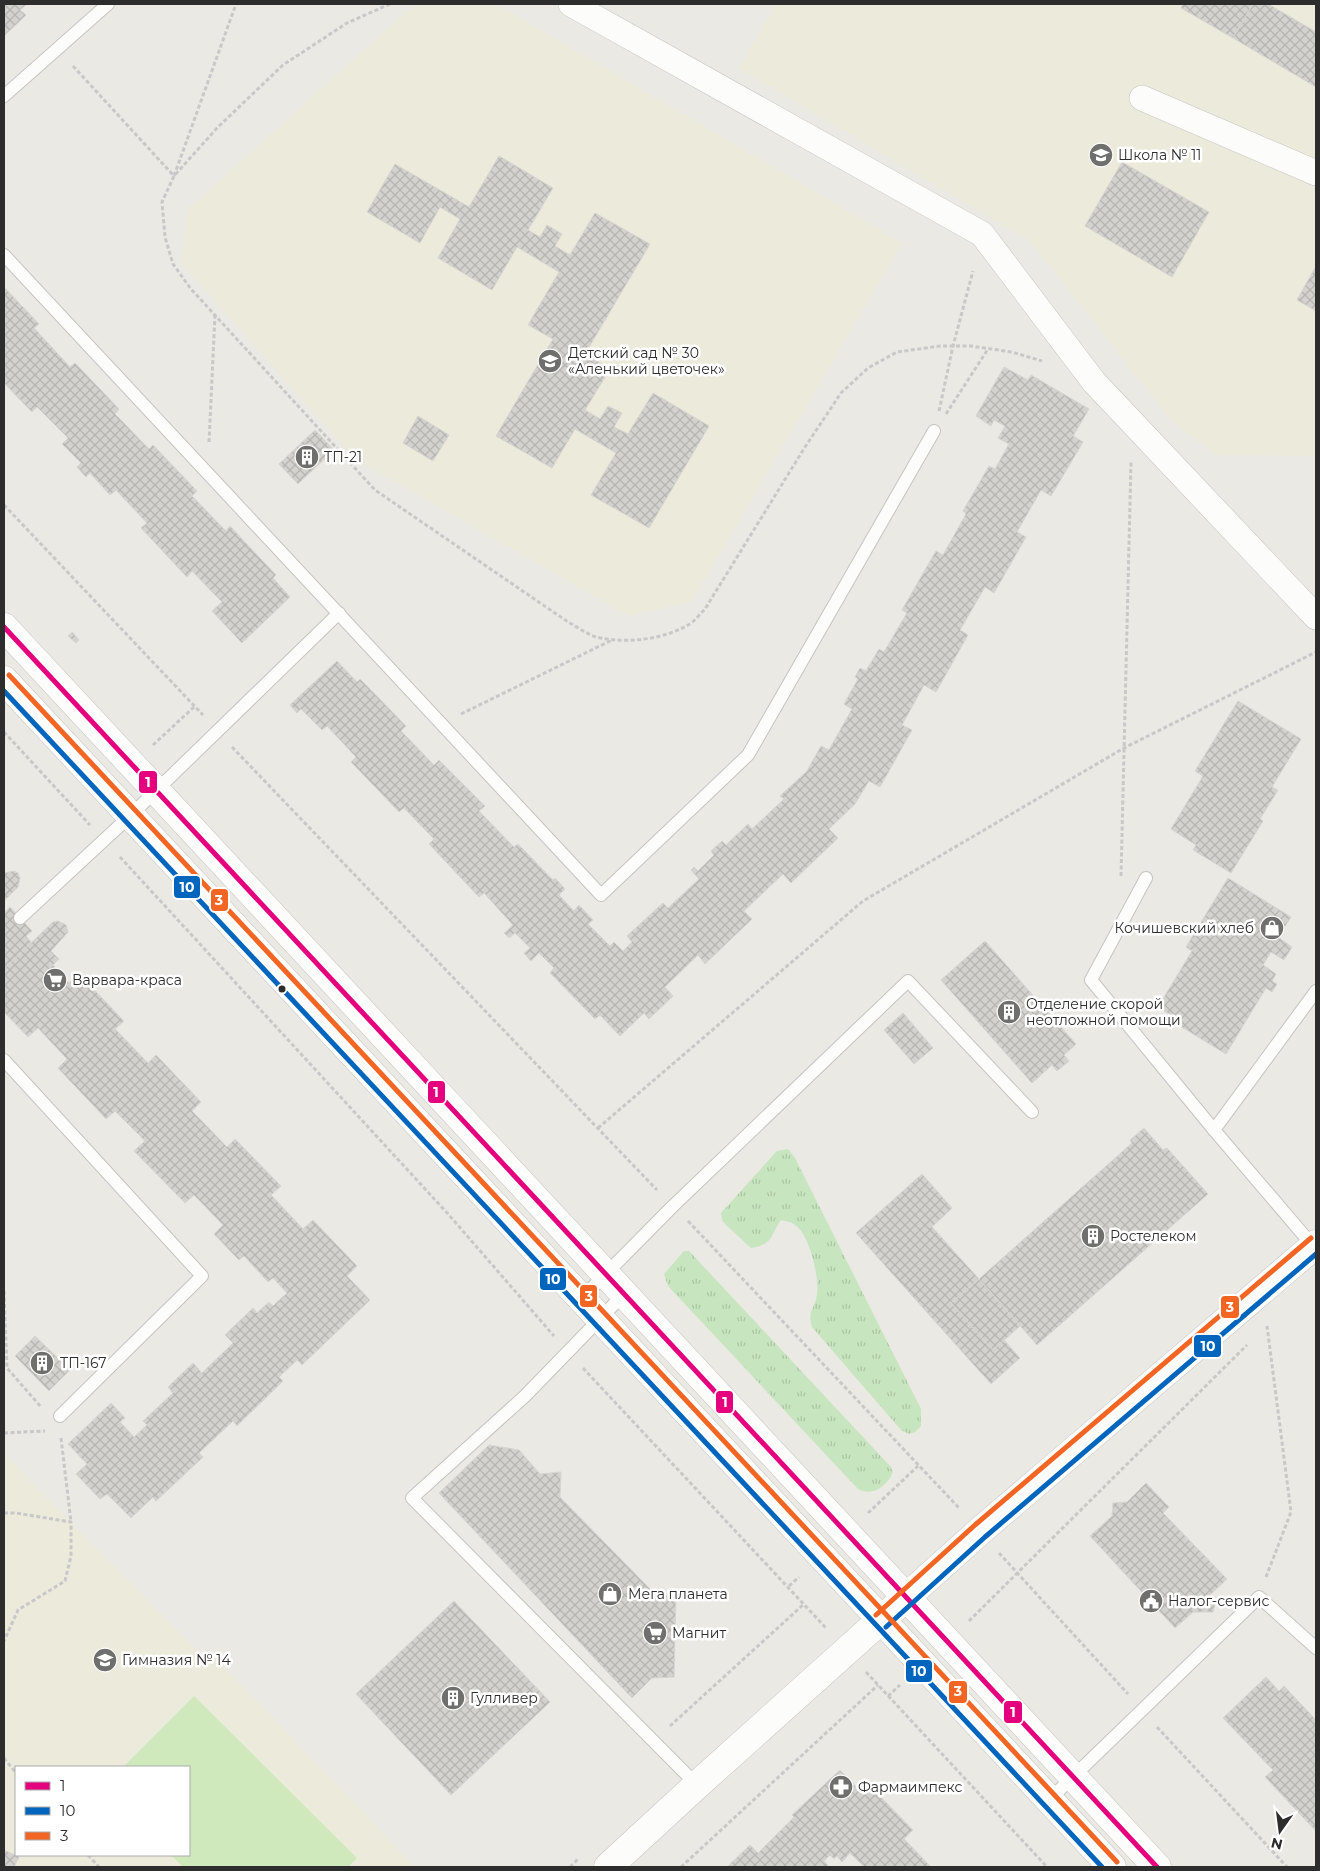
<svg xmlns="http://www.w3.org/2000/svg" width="1320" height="1871" viewBox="0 0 1320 1871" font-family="Montserrat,sans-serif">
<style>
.education{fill:#eceada;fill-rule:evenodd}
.grass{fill:url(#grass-tufts)}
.pitch{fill:#d0e9bc}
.building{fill:url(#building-cross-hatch);stroke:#d6d5d0}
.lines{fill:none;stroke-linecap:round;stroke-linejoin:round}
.service-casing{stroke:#c4c4c4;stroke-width:14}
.minor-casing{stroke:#c4c4c4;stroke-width:26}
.tertiary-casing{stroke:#c4c4c4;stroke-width:29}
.path{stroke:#c8c8c8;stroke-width:3;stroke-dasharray:4 2.5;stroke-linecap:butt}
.service{stroke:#fcfcfb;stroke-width:12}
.minor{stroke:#fcfcfb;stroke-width:25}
.tertiary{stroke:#fcfcfb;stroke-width:28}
.bus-1-casing{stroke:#fff;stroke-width:9}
.bus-2-casing{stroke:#fff;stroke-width:9}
.bus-3-casing{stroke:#fff;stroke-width:9}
.bus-1{stroke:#e5007d;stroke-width:5}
.bus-2{stroke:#0065bd;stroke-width:5}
.bus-3{stroke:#f26522;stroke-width:5}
.bus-dot{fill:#2d2d2d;stroke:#fff;stroke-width:2}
.labels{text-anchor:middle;stroke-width:5;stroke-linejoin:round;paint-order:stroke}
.poi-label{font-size:14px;fill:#2d2d2d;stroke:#fff;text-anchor:start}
.line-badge{stroke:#fff;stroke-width:2}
.badge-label{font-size:14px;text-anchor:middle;font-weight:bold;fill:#fff}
</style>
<defs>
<pattern id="grass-tufts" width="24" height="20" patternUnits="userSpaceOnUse" patternTransform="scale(1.25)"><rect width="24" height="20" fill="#c7e5be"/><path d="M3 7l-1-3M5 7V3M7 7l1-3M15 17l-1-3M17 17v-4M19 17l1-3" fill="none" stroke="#abc5a4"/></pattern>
<pattern id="building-cross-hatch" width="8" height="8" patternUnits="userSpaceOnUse" patternTransform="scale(1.25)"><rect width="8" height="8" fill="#d3d2ce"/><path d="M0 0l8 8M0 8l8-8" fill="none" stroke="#b5b5b1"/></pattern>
</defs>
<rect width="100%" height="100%" fill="#eae9e4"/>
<g class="education">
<path d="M419,4H496L902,243L692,601L629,616L354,458L181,263L189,208L406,12Z"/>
<path d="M776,4H1316V456L1218,455L1174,424L1031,242L739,68Z"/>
<path d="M4,1454L208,1662L216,1658L415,1867H4ZM16,1767H189V1855H16Z"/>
</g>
<g class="grass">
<path d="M788,1149L795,1158L921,1409V1426L915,1432L909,1434L901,1430L812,1327C807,1309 815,1310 817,1294C820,1279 809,1233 795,1225C792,1222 785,1221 781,1220C769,1237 774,1244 751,1248L726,1225L722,1220L721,1213L777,1151Z"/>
<path d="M684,1251H689L890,1466L893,1472C887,1486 873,1497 858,1489L668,1286L664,1274Z"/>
</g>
<path class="pitch" d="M194,1696L357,1858L348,1867H183L171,1855H189V1767H123Z"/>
<g class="building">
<path d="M4,4H27L20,10L26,15L4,36Z"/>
<path d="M1183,4H1253L1233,38L1181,8Z"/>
<path d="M1253,4H1268L1316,32V87L1233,38Z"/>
<path d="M499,156L553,188L528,230L540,237L547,225L562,234L555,246L570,255L595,213L650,244L585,354L610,369L585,410L600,419L608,406L622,413L614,427L628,434L653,393L709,426L649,528L591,495L616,453L575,429L552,468L496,436L553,339L528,325L559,272L517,247L492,290L438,258L460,219L440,207L420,243L367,212L395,164L469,207Z"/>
<path d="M1122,162L1209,212L1172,277L1085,226Z"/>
<path d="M1316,266V311L1297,300Z"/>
<path d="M4,287L39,324L34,328L70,367L75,363L119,409L115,414L149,449L153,445L197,491L192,496L226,531L230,526L276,575L273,578L290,597L242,643L212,611L222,602L192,571L187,577L141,528L147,523L116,490L110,495L90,473L86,477L77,467L81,463L62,444L68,438L37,407L32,412L4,383Z"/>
<path d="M1004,367L1028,380L1031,375L1089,409L1073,436L1083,442L1051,496L1041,490L1017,532L1026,537L994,593L985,587L960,630L968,635L936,692L924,685L902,725L912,730L880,787L869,781L855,804L829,829L838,838L791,883L783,874L744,911L752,919L705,964L698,955L665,987L673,996L649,1019L644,1013L620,1036L600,1015L595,1019L550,973L554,968L539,953L531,961L524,953L530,948L515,933L509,938L504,933L513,925L484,893L479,897L429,844L434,839L404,808L399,812L351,762L356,757L327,726L322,730L301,709L297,713L290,705L337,661L357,682L360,679L406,726L401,731L434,765L439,760L485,806L479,811L514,847L518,844L553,880L555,878L565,889L559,895L574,911L579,905L593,920L588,924L610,946L614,942L623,951L632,942L627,936L663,903L668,908L699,879L691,870L694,867L698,871L714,855L711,851L722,841L726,845L748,824L752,829L784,799L780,796L807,771L821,746L829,750L852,709L844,704L858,679L855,677L860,668L866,671L879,649L884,652L907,613L902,610L936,551L943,555L966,514L963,511L989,466L995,469L1009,444L998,438L1005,426L994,420L991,426L976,416Z"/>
<path d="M418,416L449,435L433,461L403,443Z"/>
<path d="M315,430L334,450L298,484L279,464Z"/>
<path d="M72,632L79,640L76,643L68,636Z"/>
<path d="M1238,701L1301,739L1272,787L1278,790L1260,819L1263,821L1231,873L1193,850L1196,845L1171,829L1203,776L1195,771Z"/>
<path d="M14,871L18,873L20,878L18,887L4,901V873Z"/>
<path d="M1228,878L1291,917L1278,937L1292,947L1284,960L1271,952L1263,965L1276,974L1272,981L1277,984L1272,992L1266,988L1226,1054L1180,1026L1182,1022L1158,1007L1192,951L1186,947Z"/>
<path d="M10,907L32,931L26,936L32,943L4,969V913Z"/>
<path d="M58,921L66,925L68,932L51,951L59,959L53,965L69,983L79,974L124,1021L115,1029L148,1063L156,1055L201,1102L192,1111L227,1147L235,1139L281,1186L271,1195L303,1229L313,1220L357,1266L347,1276L370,1300L302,1365L297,1360L279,1377L283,1381L237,1426L233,1421L199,1453L203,1457L156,1501L153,1497L131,1518L107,1494L100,1499L76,1474L87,1464L68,1444L111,1403L125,1418L120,1422L134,1437L147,1425L143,1421L173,1393L168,1387L193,1363L202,1373L233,1343L225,1335L253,1308L257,1313L269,1302L273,1306L287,1293L273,1278L268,1282L244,1256L239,1260L214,1234L223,1225L194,1195L185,1203L134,1151L145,1141L115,1111L106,1119L58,1068L67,1059L38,1028L28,1037L4,1012V969L53,922Z"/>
<path d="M985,941L1076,1044L1064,1055L1069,1061L1057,1071L1052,1065L1032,1083L941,980Z"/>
<path d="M903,1013L933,1048L914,1064L884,1030Z"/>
<path d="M1144,1128L1163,1150L1167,1148L1208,1194L1037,1345L979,1279L1132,1143L1130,1140Z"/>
<path d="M922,1174L952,1208L932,1227L979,1279L951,1303L993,1350L1004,1340L1020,1358L991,1384L856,1233Z"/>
<path d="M979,1279L1020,1326L993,1350L951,1303Z"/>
<path d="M35,1336L70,1370L49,1391L15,1356Z"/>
<path d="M489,1445L519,1450L540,1474L561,1472L560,1497L656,1595H676L674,1677L652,1678L632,1698L439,1493Z"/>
<path d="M1146,1483L1169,1507L1163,1513L1227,1579L1210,1595L1208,1600H1216L1213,1612H1193L1175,1628L1090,1536L1112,1516L1113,1503L1127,1502Z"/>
<path d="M454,1601L550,1702L451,1795L356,1694Z"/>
<path d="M1266,1677L1279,1691L1284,1686L1316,1720V1828L1315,1830L1265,1777L1273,1770L1223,1718Z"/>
<path d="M840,1770L861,1792L869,1785L913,1830L904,1839L931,1867H864L850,1853L842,1862L837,1856L834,1859L830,1855L824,1861L828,1865L826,1867H727L750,1845L758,1853L794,1817L792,1815Z"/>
<path d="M4,1850L19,1857L14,1867H4Z"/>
</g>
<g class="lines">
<g class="service-casing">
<g id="service">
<path d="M4,96L108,4"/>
<path d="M4,255L601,895L748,755L934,431"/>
<path d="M1146,878L1091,980L1214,1130L1313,1246"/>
<path d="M20,918L130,816L339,613"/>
<path d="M4,1060L202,1276L60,1416"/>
<path d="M1214,1130L1316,991"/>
<path d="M624,1294L525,1396L412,1498L697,1785"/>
<path d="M581,1299L673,1206L908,981L1032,1112"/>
<path d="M1049,1800L1259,1597L1316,1648"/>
</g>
</g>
<g class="minor-casing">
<g id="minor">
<path d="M571,4L982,234L1094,382L1316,617"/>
<path d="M1142,98L1316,173"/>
</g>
</g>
<g class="tertiary-casing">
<g id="tertiary">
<path d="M4,627L1157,1867"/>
<path d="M4,680L1112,1867"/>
<path d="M608,1867L697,1785L980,1531L1316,1244"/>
</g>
</g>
<g class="path">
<path d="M390,4L347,23L283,65L218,127L174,176L162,202L165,237L173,264L191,289L375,490L568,622C577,627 587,634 596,637C625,644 662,640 688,625C694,622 700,614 705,609L805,447L841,393L868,368L897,352L940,346H971L1012,352L1042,361"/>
<path d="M73,66L174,176L236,4"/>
<path d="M939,411L953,346L973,271"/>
<path d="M946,414L988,349"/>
<path d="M209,442L215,315"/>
<path d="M4,505L203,715"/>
<path d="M461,714L612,640"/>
<path d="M4,732L90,825"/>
<path d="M153,745L195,706"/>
<path d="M232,747L657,1190"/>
<path d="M120,857L449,1215L554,1336"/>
<path d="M1121,876L1131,462"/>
<path d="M598,1128L863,901L1124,748L1316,652"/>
<path d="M688,1221L960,1509"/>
<path d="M4,1291L7,1368L41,1407"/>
<path d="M583,1368L826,1628"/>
<path d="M4,1433L45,1431"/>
<path d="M61,1438L71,1522"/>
<path d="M4,1513H16L71,1522V1556L65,1581L18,1610L4,1641"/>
<path d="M868,1513L918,1466"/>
<path d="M999,1553L1128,1694"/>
<path d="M1266,1577L1291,1512L1267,1326"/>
<path d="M789,1586L799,1577"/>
<path d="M969,1621L1247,1345"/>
<path d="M866,1672L1047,1867"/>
<path d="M888,1696L900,1685"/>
<path d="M670,1726L804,1604"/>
<path d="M1157,1727L1287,1867"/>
<path d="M4,1758L16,1773"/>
<path d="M88,1855L99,1867"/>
<path d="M570,1867L578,1859"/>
<path d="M681,1867L878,1685"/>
</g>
<use href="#service" class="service"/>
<use href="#minor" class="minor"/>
<use href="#tertiary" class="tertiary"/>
<g class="bus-1-casing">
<path id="bus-1" d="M4,627L1157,1867"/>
</g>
<g class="bus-2-casing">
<g id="bus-2">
<path d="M4,691L1102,1867"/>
<path d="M886,1627L985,1537L1316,1254"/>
</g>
</g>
<g class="bus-3-casing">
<g id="bus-3">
<path d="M9,675L1117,1862"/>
<path d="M876,1615L975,1525L1311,1238"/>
</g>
</g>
<use href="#bus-1" class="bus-1"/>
<use href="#bus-2" class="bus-2"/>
<use href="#bus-3" class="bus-3"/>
</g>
<defs>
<g id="school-disc" transform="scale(1.25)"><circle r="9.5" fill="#6f6f6d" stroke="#fff"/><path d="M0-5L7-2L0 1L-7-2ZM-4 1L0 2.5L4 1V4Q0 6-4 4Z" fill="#fff"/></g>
<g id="building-disc" transform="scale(1.25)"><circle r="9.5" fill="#6f6f6d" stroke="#fff"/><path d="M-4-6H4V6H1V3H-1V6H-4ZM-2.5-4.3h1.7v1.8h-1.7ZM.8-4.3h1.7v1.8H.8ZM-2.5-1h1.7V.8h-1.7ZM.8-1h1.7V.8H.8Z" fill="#fff"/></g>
<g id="shop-disc" transform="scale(1.25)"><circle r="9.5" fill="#6f6f6d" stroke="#fff"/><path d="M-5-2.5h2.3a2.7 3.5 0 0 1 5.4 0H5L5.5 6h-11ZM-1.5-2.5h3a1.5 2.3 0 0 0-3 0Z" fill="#fff"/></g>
<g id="supermarket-disc" transform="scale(1.25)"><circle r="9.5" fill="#6f6f6d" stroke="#fff"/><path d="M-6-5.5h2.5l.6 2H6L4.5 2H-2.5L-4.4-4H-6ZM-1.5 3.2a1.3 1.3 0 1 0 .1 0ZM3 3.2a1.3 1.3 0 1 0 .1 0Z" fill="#fff"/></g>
<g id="civic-disc" transform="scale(1.25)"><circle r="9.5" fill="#6f6f6d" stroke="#fff"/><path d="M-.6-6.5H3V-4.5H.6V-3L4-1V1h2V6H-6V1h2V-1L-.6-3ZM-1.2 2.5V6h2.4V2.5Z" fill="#fff"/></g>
<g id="pharmacy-disc" transform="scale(1.25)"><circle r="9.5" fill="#6f6f6d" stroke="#fff"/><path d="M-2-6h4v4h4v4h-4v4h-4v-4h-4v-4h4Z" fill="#fff"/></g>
</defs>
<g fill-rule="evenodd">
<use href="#school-disc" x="1101" y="155"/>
<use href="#school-disc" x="550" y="361"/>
<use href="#building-disc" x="307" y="457"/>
<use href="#shop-disc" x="1272" y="928"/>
<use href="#supermarket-disc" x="55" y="980"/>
<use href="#building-disc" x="1009" y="1012"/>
<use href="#building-disc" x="1093" y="1236"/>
<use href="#building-disc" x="42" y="1363"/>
<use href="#shop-disc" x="610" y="1594"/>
<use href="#civic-disc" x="1151" y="1601"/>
<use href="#supermarket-disc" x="655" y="1633"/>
<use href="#school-disc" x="105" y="1660"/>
<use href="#building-disc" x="453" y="1698"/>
<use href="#pharmacy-disc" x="841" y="1787"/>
</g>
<circle class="bus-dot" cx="282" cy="989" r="4.5"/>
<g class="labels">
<g class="poi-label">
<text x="1118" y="160">Школа № 11</text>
<text x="568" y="358">Детский сад № 30<tspan x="568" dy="16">«Аленький цветочек»</tspan></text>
<text x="324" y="462">ТП-21</text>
<text x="1254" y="933" text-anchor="end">Кочишевский хлеб</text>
<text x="72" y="985">Варвара-краса</text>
<text x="1026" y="1009">Отделение скорой<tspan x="1026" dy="16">неотложной помощи</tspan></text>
<text x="1110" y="1241">Ростелеком</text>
<text x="60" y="1368">ТП-167</text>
<text x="628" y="1599">Мега планета</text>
<text x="1168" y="1606">Налог-сервис</text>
<text x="672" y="1638">Магнит</text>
<text x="122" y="1665">Гимназия № 14</text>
<text x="470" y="1703">Гулливер</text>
<text x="858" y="1792">Фармаимпекс</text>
</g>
</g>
<g class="line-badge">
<rect x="138" y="770" width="20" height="24" rx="5" fill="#e5007d"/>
<rect x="173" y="875" width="28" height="24" rx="5" fill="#0065bd"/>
<rect x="210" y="888" width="19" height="24" rx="5" fill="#f26522"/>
<rect x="427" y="1080" width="19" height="24" rx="5" fill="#e5007d"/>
<rect x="539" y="1267" width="28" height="24" rx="5" fill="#0065bd"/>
<rect x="579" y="1284" width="19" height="24" rx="5" fill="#f26522"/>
<rect x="1220" y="1295" width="20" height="24" rx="5" fill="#f26522"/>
<rect x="1193" y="1334" width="29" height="24" rx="5" fill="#0065bd"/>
<rect x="715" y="1390" width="19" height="24" rx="5" fill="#e5007d"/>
<rect x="905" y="1659" width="28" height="24" rx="5" fill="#0065bd"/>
<rect x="948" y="1680" width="20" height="24" rx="5" fill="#f26522"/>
<rect x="1003" y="1700" width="20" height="24" rx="5" fill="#e5007d"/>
</g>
<g class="badge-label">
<text x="148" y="787">1</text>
<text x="187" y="892">10</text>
<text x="219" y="905">3</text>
<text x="436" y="1097">1</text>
<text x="553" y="1284">10</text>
<text x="589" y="1301">3</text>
<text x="1230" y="1312">3</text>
<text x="1208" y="1351">10</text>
<text x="725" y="1407">1</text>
<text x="919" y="1676">10</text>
<text x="958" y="1696">3</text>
<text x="1013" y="1717">1</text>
</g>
<rect width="1320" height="1871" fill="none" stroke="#2d2d2d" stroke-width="10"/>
<rect x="15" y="1766" width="175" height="90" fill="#ffffff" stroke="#ababab"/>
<rect x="25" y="1782" width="25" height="8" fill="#e5007d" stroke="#ababab"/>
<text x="60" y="1791" font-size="15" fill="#2d2d2d">1</text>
<rect x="25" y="1807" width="25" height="8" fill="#0065bd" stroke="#ababab"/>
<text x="60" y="1816" font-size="15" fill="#2d2d2d">10</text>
<rect x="25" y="1832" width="25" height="8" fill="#f26522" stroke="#ababab"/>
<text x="60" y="1841" font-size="15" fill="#2d2d2d">3</text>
<g transform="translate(1280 1831) rotate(194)" stroke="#ffffff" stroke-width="4" paint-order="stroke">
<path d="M0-4L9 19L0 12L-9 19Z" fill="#2d2d2d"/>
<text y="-8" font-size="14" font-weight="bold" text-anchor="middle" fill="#2d2d2d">N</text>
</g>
</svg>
